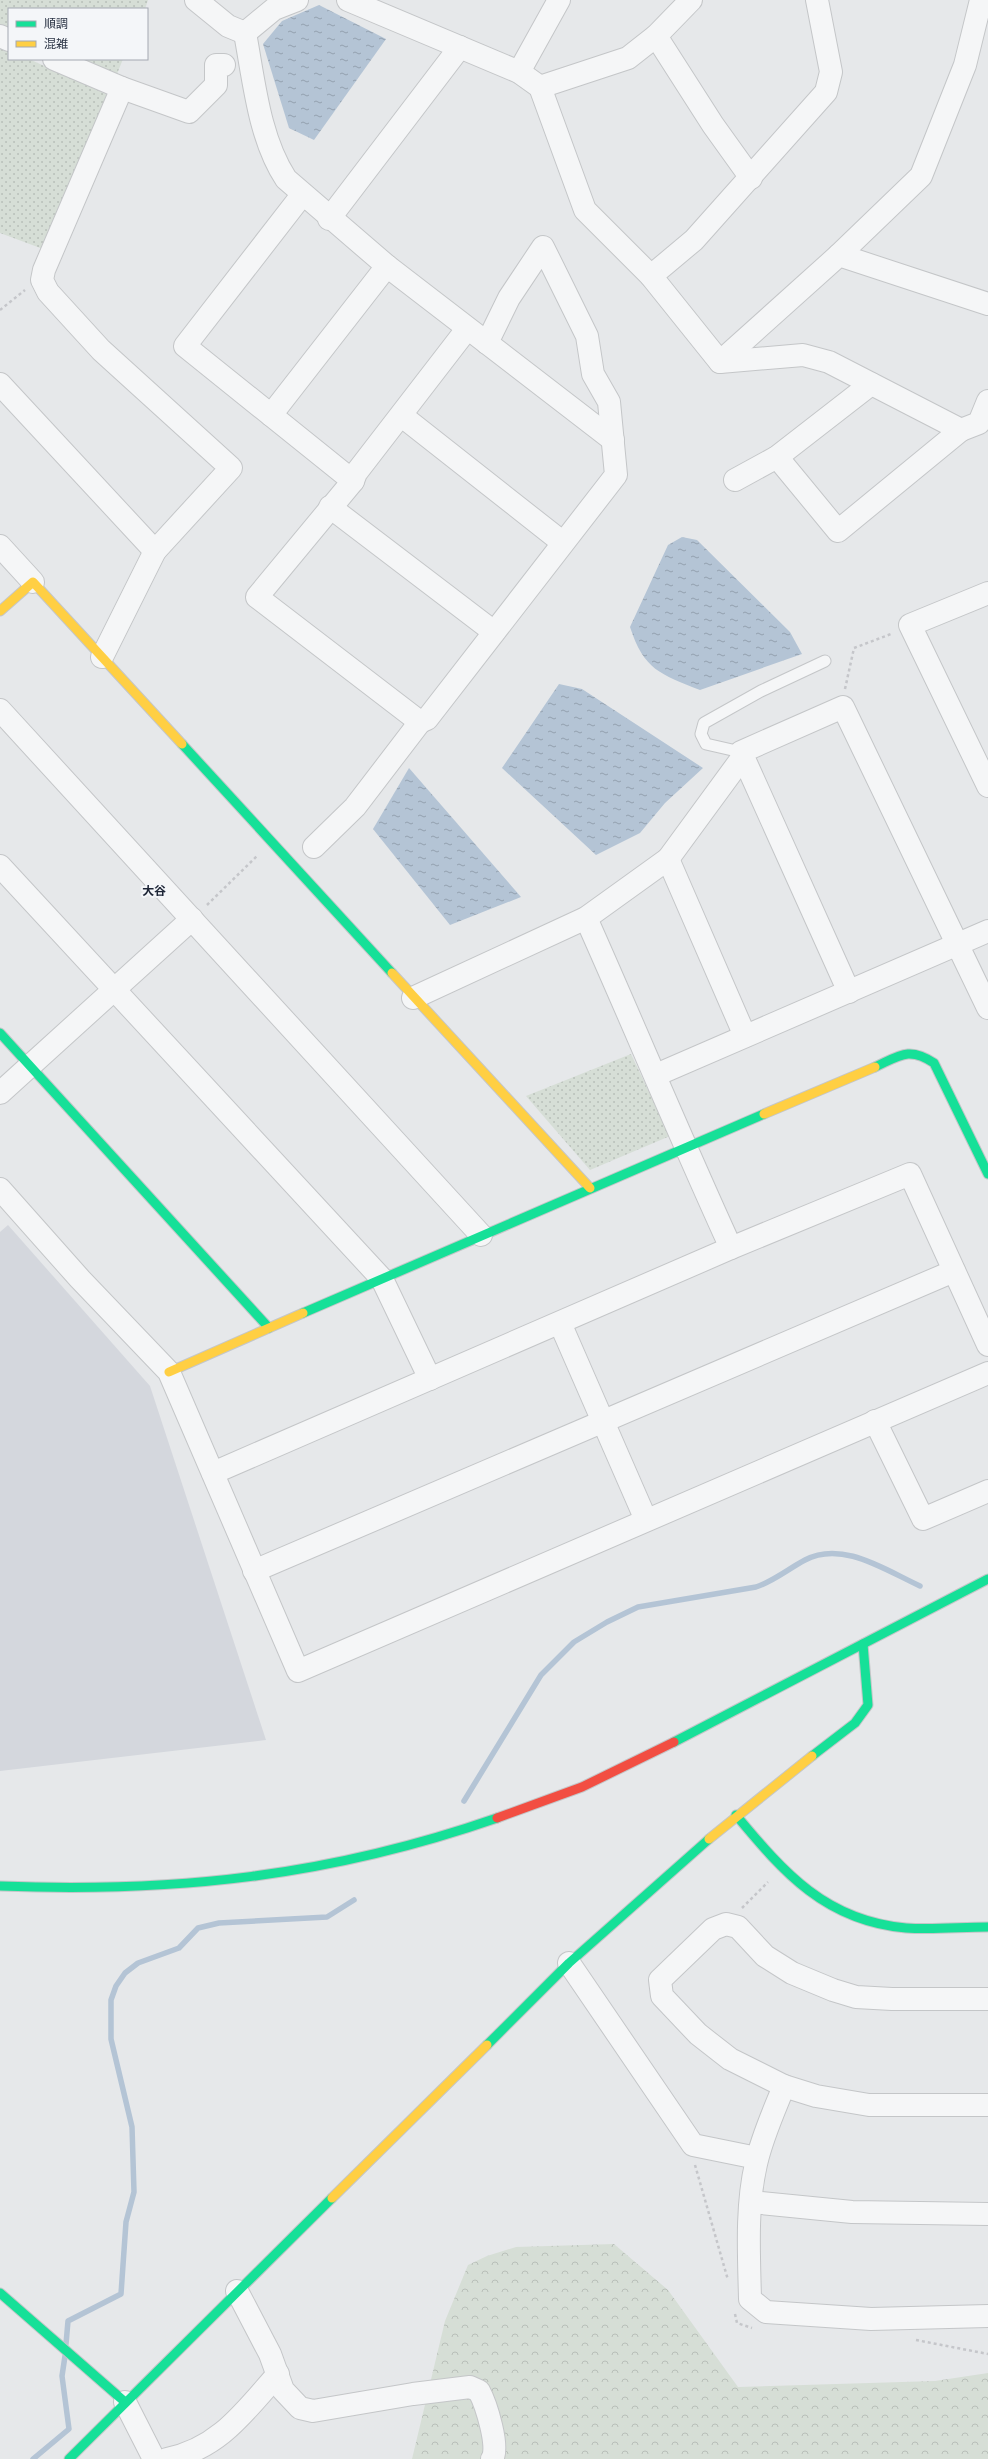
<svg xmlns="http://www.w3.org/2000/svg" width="988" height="2459" viewBox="0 0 988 2459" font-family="'Noto Sans','Noto Sans JP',sans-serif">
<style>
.built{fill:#d4d7dd}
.grass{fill:url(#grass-dots)}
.forest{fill:url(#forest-crowns)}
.water{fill:url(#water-ripples)}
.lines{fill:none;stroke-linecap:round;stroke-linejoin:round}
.stream{stroke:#b4c4d5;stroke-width:5.5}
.lane-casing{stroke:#c4c6c8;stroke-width:13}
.street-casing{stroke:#c4c6c8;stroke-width:24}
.fast-casing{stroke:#c4c6c8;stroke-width:11}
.slow-casing{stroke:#c4c6c8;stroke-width:11}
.jam-casing{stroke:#c4c6c8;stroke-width:11}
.path{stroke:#c5c6ca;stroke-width:2.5;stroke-dasharray:3 3;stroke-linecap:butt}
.lane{stroke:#f5f6f7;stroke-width:11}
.street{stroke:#f5f6f7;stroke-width:22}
.fast{stroke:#16e098;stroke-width:9}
.slow{stroke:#ffcf43;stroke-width:9}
.jam{stroke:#f24e42;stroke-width:9}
.labels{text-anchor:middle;stroke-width:4;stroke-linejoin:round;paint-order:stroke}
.quarter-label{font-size:12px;font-weight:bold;fill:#1d2536;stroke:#f4f6f9}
</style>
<defs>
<pattern id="grass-dots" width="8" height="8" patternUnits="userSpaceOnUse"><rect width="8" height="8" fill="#d6ded6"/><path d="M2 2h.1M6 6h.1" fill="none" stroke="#b8bfb9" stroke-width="1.8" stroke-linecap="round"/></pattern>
<pattern id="forest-crowns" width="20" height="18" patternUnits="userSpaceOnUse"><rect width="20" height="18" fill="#d6ded6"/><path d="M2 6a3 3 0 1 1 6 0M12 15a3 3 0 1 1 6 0" fill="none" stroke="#b8bfb9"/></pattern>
<pattern id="water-ripples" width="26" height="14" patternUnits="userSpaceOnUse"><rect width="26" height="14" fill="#b4c4d5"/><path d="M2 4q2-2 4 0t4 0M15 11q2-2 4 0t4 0" fill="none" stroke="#93a0af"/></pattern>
</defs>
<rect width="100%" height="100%" fill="#e6e8ea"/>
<path class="built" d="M8,1225L150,1386L266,1740L0,1771V1232Z"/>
<g class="grass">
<path d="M0,0H148L145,9H9V30L0,26Z"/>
<path d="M0,46L9,50V59H29L106,94L107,103L43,249L0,233Z"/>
<path d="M71,59H123L115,79Z"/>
<path d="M631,1054L670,1136L590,1170L526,1096Z"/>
</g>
<path class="forest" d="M614,2244L668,2290L738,2387L935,2381L988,2373V2459H412L445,2321L468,2265L487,2256L516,2247Z"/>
<g class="water">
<path d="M319,5L386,39L314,140L289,128L263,44L282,21Z"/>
<path d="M682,537L697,540L790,632L802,654L700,690C660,674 644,670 630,627L668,545Z"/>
<path d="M559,684L582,689L703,768L665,803L640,833L596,855L502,768Z"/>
<path d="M409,768L521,897L450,925L373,829Z"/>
</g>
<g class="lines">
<g class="stream">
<path d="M464,1801L541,1675L574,1642L607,1622L638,1607L756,1587C774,1581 788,1569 805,1560C842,1540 885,1570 920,1586"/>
<path d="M66,2344L68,2321L121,2294L126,2222L134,2192L132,2127L111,2039V2000L116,1986L125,1973L138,1963L179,1948L198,1928L219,1923L327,1917L354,1900"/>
<path d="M33,2459L69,2429L62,2376L65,2356"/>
</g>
<g class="lane-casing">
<path id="lane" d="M741,752L706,744L701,734L704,723L761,691L825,661"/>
</g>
<g class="street-casing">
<g id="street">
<path d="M196,0L228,26L245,33"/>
<path d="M348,0L519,72L540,87L585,210L651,276L720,362L803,355L829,362L961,430L979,423L988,401"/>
<path d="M245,33C254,81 259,138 286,179L387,266L613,440"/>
<path d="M245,33L274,9L297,0"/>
<path d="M0,36L9,40"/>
<path d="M656,36L713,125L751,178"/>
<path d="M54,59L122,88L189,112L216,85V65H224"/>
<path d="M519,72L559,0"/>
<path d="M540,87L628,58L656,36L691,0"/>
<path d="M302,195L185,346L353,481"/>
<path d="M329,219L460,47"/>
<path d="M839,255L921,176L965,65L981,0"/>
<path d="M651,276L694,240L826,92L831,72L817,0"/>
<path d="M467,329L356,473L353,481L257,597L420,722L427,719L616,475L609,402L593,374L587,336L543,247L509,298L487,343"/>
<path d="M720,362L839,255L988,304"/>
<path d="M0,384L155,551"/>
<path d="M271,415L387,266"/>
<path d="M402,416L562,542"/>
<path d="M777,457L838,531L961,430"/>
<path d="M735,480L777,457L871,384"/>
<path d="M330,507L494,632"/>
<path d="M0,546L33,582"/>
<path d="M988,593L910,625L988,786"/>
<path d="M102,657L155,551L231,468L101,350L48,292L42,280L44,270L122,88"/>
<path d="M0,710L481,1235"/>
<path d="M314,847L355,807L420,722"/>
<path d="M668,859L742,758"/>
<path d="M0,866L382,1279L430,1379"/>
<path d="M586,918C635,1028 681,1139 731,1248"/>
<path d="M849,992L741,752L843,707L988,1008"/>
<path d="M413,998L586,918L668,859L745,1036"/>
<path d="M656,1075L988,931"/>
<path d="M0,1093L192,919"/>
<path d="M0,1189L80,1279L169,1372L298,1671L988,1373"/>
<path d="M560,1323L646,1520"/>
<path d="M875,1421L923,1519L988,1491"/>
<path d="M213,1473L731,1248L910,1174L988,1345"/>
<path d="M254,1571L954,1271"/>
<path d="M569,1963L693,2145L757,2158"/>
<path d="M988,1999H892L856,1997L833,1990L792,1973L765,1956L738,1927L726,1924L713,1929L660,1980L662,1996L698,2034L730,2059L784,2086L816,2096L869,2105H988"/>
<path d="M784,2086C774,2111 762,2137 756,2164C746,2207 749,2255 750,2299L766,2312L871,2319L988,2316"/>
<path d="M751,2202L852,2212L988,2214"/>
<path d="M237,2291L270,2354L283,2390L300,2408L313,2411L413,2394L470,2387L479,2391C486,2404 500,2448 492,2459"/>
<path d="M125,2402L154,2459"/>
<path d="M167,2459C219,2449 245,2411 278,2374"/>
</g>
</g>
<g class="fast-casing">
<g id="fast">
<path d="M182,744L392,973"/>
<path d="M0,1033L269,1328"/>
<path d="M875,1067C899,1056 909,1046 934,1063L988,1174"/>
<path d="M303,1313L764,1114"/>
<path d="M674,1742L988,1579"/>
<path d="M812,1756L855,1723L868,1705L863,1644"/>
<path d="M736,1815C784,1873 826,1921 906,1928C933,1930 961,1927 988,1927"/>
<path d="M0,1886C176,1893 330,1876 497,1818"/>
<path d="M487,2045L569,1963L709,1839"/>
<path d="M0,2293L125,2402"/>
<path d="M69,2459L332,2198"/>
</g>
</g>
<g class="slow-casing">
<g id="slow">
<path d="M0,611L33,582L182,744"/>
<path d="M392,973L590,1188"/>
<path d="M764,1114L875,1067"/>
<path d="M169,1372L303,1313"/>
<path d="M709,1839L812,1756"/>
<path d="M332,2198L487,2045"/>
</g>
</g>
<g class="jam-casing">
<path id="jam" d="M497,1818L582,1787L674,1742"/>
</g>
<g class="path">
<path d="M0,310L25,290"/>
<path d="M845,689L854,648L891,634"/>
<path d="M207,905L258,855"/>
<path d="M742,1908L768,1882"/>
<path d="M695,2165L728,2280"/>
<path d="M735,2314L737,2323L752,2328"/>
<path d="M916,2340L988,2354"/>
</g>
<use href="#lane" class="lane"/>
<use href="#street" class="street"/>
<use href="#fast" class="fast"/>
<use href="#slow" class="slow"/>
<use href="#jam" class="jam"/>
</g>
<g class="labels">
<g class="quarter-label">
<text x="154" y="895">大谷</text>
</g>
</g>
<rect x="8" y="8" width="140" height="52" fill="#f4f6f9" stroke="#a4a8b1"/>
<rect x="16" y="21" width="20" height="6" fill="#16e098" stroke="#a4a8b1"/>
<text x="44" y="28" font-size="12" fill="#2b3445">順調</text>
<rect x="16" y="41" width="20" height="6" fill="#ffcf43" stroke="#a4a8b1"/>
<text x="44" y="48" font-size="12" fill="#2b3445">混雑</text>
</svg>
